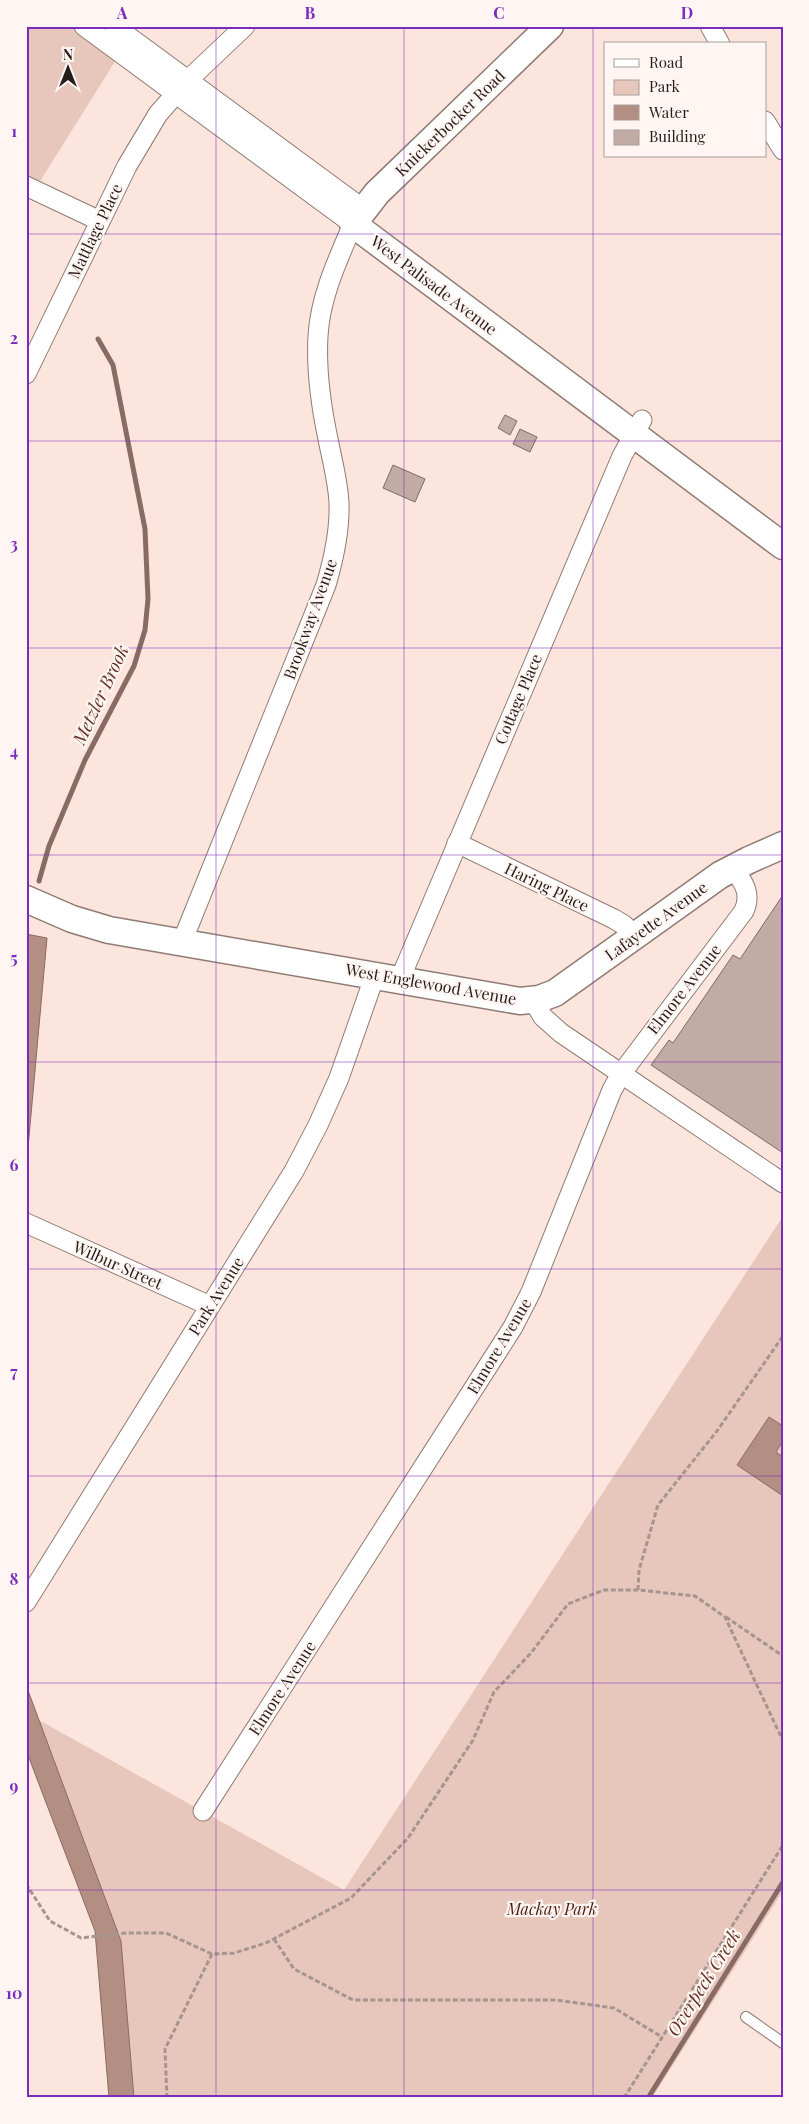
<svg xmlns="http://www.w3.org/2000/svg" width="809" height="2124" viewBox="0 0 809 2124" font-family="'Playfair Display',serif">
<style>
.green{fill:#e7c6bc}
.water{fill:#b38e82;stroke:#886c63}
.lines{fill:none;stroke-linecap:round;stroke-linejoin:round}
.stream{stroke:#886c63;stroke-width:5}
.building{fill:#c1aba4;stroke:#7f6a64}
.lane-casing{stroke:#907b74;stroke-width:12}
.street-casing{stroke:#907b74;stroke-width:21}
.secondary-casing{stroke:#907b74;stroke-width:29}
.path{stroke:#a6958f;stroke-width:3;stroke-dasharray:5 2.5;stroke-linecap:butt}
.lane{stroke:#fff;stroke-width:10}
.street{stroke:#fff;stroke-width:19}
.secondary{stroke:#fff;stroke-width:26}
.grid{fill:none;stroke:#7b2cbf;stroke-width:1;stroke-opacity:0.55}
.labels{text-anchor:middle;stroke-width:4.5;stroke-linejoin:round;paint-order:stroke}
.street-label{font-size:16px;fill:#251d1a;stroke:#fff5f2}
.park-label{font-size:16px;font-style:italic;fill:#4d1c0d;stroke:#fff5f2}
.water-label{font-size:18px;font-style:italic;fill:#663323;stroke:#fff5f2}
.neatline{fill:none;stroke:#7b2cbf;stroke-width:2}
.grid-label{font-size:16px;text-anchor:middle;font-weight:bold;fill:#7b2cbf}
</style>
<rect width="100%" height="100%" fill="#fce5dd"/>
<g class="green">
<path d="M26,26H96L124,47L37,186L26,181Z"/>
<path d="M783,1216V1891L652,2098H134L121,1941L37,1719L344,1890Z"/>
</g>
<g class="water">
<path d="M26,934L47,938L26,1170Z"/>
<path d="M769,1417L783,1426V1441L776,1452L783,1457V1496L737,1465Z"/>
<path d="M26,1685L121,1941L134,2098H109L95,1931L26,1750Z"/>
</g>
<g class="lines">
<g class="stream">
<path d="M39,881L49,846L85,760L134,666L145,630L148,599L145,529L113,365L98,339"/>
<path d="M648,2098L783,1882"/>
</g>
</g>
<g class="building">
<path d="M505,415L517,421L510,435L498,428Z"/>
<path d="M520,429L537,437L530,452L513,444Z"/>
<path d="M393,465L425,479L415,502L383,488Z"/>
<path d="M783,895V1153L651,1065L669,1040L673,1043L733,955L740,959Z"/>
</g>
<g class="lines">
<g class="lane-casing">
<path id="lane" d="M746,2017L783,2043"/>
</g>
<g class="street-casing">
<g id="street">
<path d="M84,26L353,224C338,259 320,297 318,336C316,370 321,406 328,439C332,460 338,481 339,503C340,531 334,558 326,585L182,942"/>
<path d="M114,26L363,209"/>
<path d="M710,26L720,44"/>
<path d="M765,121L783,150"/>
<path d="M26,186L100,221"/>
<path d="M26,374L127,166L158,114L187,81L245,26"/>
<path d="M457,843L614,919L624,925L635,936"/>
<path d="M400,979L622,456L642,420"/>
<path d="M533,1000L543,1017L561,1033L783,1183"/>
<path d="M26,1223L210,1306"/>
<path d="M26,1602L294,1171L318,1125L339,1078L375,975"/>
<path d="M203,1811L513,1327L531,1292L612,1090L621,1074L744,911C752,893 743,882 733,867"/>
</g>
</g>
<g class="secondary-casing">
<g id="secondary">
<path d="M550,26L377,193L353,224L783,546"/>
<path d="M26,899L72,919L109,930L520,1001L539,999L555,993L720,875L749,860L783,845"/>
</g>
</g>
<g class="path">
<path d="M638,1590L639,1570L658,1505L717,1431L783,1336"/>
<path d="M726,1617L783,1656"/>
<path d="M26,1884L50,1921L81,1938L126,1933H166L212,1954"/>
<path d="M26,1893L31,1890"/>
<path d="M274,1939L294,1969L353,2000H556L614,2008L662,2037"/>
<path d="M167,2098L165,2049L212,1954L234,1953L266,1943L351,1898L408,1838L473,1740L494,1692L531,1653L568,1604L604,1590H638L695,1596L725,1617L783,1741"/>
<path d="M624,2098L783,1845"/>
</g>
<use href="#lane" class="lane"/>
<use href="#street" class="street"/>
<use href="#secondary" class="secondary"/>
</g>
<path class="grid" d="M216,26V2098M404,26V2098M593,26V2098M26,234H783M26,441H783M26,648H783M26,855H783M26,1062H783M26,1269H783M26,1476H783M26,1683H783M26,1890H783"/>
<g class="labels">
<g class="street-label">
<text transform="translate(450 123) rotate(-44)" y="6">Knickerbocker Road</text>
<text transform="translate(95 231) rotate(-64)" y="6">Mattlage Place</text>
<text transform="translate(434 285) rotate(37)" y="6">West Palisade Avenue</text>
<text transform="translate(310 619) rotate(-70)" y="6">Brookway Avenue</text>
<text transform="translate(518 699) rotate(-67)" y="6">Cottage Place</text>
<text transform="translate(547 887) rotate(26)" y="6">Haring Place</text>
<text transform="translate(656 921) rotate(-36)" y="6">Lafayette Avenue</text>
<text transform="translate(431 984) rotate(10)" y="6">West Englewood Avenue</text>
<text transform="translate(684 989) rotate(-52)" y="6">Elmore Avenue</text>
<text transform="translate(118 1265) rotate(24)" y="6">Wilbur Street</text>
<text transform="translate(216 1296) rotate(-58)" y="6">Park Avenue</text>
<text transform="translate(499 1346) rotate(-59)" y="6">Elmore Avenue</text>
<text transform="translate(282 1688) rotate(-57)" y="6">Elmore Avenue</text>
</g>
<g class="park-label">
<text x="552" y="1915">Mackay Park</text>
</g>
<g class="water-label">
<text transform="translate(101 695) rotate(-65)" y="6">Metzler Brook</text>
<text transform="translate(704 1983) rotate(-58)" y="6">Overpeck Creek</text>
</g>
</g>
<rect width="809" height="2124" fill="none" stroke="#fff5f2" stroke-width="55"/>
<rect x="604" y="42" width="162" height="115" fill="#fff5f2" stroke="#a89f9c"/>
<rect x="614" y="59" width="25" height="8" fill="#ffffff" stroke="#a89f9c"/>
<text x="649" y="68" font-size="15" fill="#251d1a">Road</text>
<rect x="614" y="80" width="25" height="15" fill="#e7c6bc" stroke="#a89f9c"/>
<text x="649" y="92" font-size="15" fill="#251d1a">Park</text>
<rect x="614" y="105" width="25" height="15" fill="#b38e82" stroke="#a89f9c"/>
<text x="649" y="118" font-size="15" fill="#251d1a">Water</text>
<rect x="614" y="130" width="25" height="15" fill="#c1aba4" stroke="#a89f9c"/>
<text x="649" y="142" font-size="15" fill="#251d1a">Building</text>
<g transform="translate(68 68)" stroke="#fff5f2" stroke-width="4" paint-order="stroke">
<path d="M0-4L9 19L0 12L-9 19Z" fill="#251d1a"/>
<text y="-8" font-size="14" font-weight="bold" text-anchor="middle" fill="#251d1a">N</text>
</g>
<rect x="28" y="28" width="754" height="2068" class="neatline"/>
<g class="grid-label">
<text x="122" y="19">A</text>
<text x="310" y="19">B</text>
<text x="499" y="19">C</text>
<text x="687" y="19">D</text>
<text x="14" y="137">1</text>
<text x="14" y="344">2</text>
<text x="14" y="550">3</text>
<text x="14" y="757">4</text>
<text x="14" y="964">5</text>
<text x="14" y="1171">6</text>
<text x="14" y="1378">7</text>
<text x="14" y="1585">8</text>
<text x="14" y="1792">9</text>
<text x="14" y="1999">10</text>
</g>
</svg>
